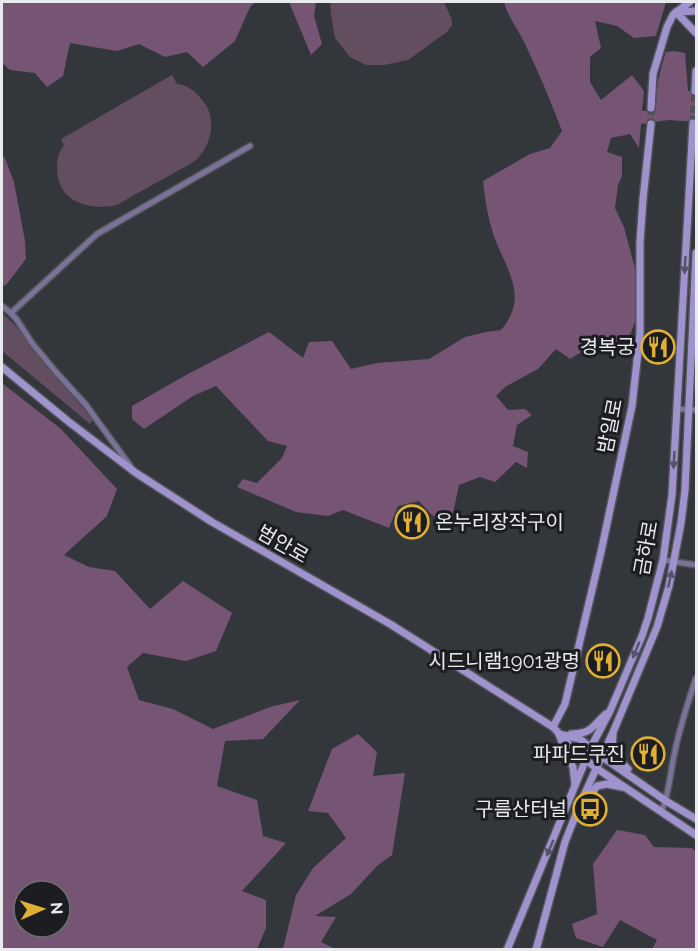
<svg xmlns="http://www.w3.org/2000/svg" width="698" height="951" viewBox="0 0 698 951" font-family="Raleway,'Noto Sans KR',sans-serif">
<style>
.green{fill:#634d61}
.forest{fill:#765574;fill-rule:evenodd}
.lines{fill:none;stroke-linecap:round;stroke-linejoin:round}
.secondary-tunnel{stroke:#4e5156;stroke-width:7;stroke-dasharray:7 3.5;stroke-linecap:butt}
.street-casing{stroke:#505358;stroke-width:8}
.secondary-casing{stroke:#505358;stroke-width:10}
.street{stroke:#7a7297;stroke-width:5}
.secondary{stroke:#a093cd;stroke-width:7}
.oneway{fill:#57526e}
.labels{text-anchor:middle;stroke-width:6;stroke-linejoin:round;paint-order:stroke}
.poi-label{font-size:20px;fill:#e8eaee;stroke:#1c1d20;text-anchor:end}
.street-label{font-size:20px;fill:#e8eaee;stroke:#1c1d20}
</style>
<rect width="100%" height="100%" fill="#33363b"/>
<g class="green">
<path d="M330,2H444L452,20V25L447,32L408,60L384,65H366L350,57L335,38L331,15Z"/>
<path d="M172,75L177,84C190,85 199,95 206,105C216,122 211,144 198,158C192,164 182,168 174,173C155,183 136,194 117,205C89,211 57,202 57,168C57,159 58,152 64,146L61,139Z"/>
<path d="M2,313C23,331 38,355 56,377C68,391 81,405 93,420L90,424L2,351Z"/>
</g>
<g class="forest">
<path d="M2,2H255L250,7L235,41L203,67L187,52L165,57L139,44L117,51L70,43L63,76L47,87L35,73L10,70L2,63Z"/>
<path d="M289,2H316L314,16L322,44L311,55Z"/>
<path d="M504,2H666L656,36L634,38L617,26L595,21L601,48L590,57V82L601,100L632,75L644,91L642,111L655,110L656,108C656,87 659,73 666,52L674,51L685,53L688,91L696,92V122L669,120L641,124L639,148L630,134L611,138L607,152L622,157V176L618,185L615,208L624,227L637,276L636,319L630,335L613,348L591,346L570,359L556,349L538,369L505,387L496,396L508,410L525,409L532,415L517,425L513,446L528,452L527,468L516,462L495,482L480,477L459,485L450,527L432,515L419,501L398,506L389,528L343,510L328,516L296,512L237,487L243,479L257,483L282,458L287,446L268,441L216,386L193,396L144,429L132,419V406L186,375L269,332L303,358L309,342L332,341L351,369L377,363L429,359L465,337L486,332L501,330C530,296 506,270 494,236C488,218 485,200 483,181L530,154L550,148L562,131C551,102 539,73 525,44C519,31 507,15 504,2Z"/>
<path d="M2,156L5,158L14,182L25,241L26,259L6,285L2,286Z"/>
<path d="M2,383L61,429L117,489L107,516L64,555L89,567L115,571L150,609L183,581L232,613L216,651L186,661L143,653L127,667L139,700L173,709L213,729L270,707L300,700L263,739L225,741L217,786L257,800L263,836L286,843L242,891L266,900V928L257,949H2ZM24,891H60V927H24Z"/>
<path d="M358,734L377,752L373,776L405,773L392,855L377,866L351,894L315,916L336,917L321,942L335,949H283L296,895L313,868L346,838L328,813L308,811L332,749Z"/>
<path d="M617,830L645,835L654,847L692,848L696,852V949H652L657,940L620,920L603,947L576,938L572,924L597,914L593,864Z"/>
</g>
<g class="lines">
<g class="secondary-tunnel">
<path d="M651,108V124"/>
<path d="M693,123L695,91"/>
</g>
<g class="street-casing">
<g id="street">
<path d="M2,306L11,313L17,320L32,343L56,372L86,405L131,467"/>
<path d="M11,313L97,234L250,146"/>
<path d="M677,409L696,410"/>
<path d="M663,560L696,565"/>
<path d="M661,812C670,793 670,772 675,751C680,726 688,702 696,678"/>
</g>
</g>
<g class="secondary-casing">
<g id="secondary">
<path d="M690,2L676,12L696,33"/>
<path d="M695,91L696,71"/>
<path d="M651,108L653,74L667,27L673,15L676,12L696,11"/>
<path d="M2,367L69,422L136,473L212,522L390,624L553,727L575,751L596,768L696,835"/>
<path d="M553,727L565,704L601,552L632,406L640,334V242L643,199L651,124"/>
<path d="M559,734L580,739L601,756L666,801L696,819"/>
<path d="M559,734L565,751L573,767L575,785"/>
<path d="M571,734C592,734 592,726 606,714"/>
<path d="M613,735C611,753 616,757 628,769"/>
<path d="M582,803L587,799L597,786L607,784L622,787"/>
<path d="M507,950L591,747L610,711L642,636L648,618L663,560L672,495L693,123"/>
<path d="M536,950L565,842L580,804L614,730L657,627L669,586L681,523L685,490L696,253"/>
</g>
</g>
<use href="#street" class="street"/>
<use href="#secondary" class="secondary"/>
</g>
<defs><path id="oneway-solid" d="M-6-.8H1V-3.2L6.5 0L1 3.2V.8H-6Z" transform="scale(1.5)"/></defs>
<g class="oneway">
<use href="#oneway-solid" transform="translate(685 265) rotate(93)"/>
<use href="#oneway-solid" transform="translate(674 460) rotate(93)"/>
<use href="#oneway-solid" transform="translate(670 579) rotate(-78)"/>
<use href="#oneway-solid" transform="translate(636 650) rotate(113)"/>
<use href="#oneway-solid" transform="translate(550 848) rotate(113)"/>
</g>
<defs>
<g id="restaurant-ring" transform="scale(1.725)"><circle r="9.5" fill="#1c1d20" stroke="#e0b034" stroke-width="1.5"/><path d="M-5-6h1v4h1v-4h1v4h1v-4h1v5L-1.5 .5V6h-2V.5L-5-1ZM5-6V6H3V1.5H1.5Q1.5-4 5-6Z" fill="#e0b034"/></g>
<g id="bus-ring" transform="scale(1.725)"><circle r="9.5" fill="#1c1d20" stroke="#e0b034" stroke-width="1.5"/><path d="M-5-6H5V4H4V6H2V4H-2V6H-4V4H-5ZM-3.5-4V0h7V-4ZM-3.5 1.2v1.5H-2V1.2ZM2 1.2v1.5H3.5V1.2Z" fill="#e0b034"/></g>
</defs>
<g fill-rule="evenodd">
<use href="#restaurant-ring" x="658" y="347"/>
<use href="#restaurant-ring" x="412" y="522"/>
<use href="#restaurant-ring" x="603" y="661"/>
<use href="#restaurant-ring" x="648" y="754"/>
<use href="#bus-ring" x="590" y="809"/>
</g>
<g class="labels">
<g class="poi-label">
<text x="635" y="354">경복궁</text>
<text x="435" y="529" text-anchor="start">온누리장작구이</text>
<text x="580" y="668">시드니램1901광명</text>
<text x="625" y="761">파파드쿠진</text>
<text x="567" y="816">구름산터널</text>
</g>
<g class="street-label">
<text transform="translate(610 426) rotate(-79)" y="7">밤일로</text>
<text transform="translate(283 544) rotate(30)" y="7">범안로</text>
<text transform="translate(646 548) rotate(-80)" y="7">금하로</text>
</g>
</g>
<rect width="698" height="951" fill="none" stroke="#e8eaee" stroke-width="6"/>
<g transform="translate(42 909) rotate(87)"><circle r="28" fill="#1c1d20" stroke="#6e6f72" stroke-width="1.5"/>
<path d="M0-4.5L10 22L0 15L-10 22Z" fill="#e0b034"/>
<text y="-9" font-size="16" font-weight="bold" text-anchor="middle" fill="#e8eaee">N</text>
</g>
</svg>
